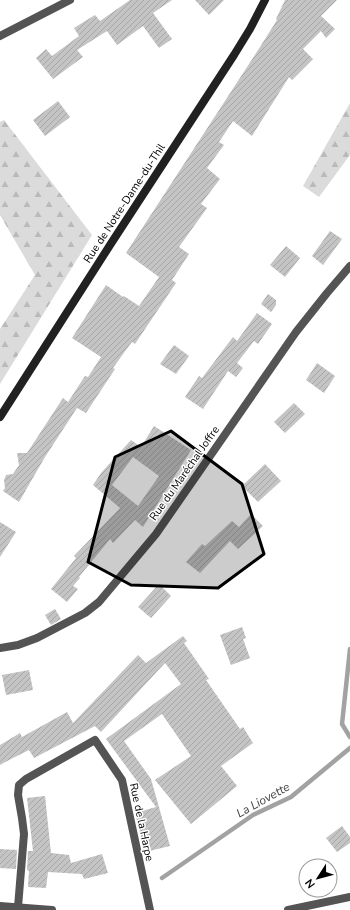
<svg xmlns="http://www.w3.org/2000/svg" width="350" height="910" viewBox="0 0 350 910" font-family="'Nunito Sans',sans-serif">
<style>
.forest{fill:url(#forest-firs)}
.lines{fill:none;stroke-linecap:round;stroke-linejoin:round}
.stream{stroke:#a2a2a2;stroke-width:4.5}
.building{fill:url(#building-hatch);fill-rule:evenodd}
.minor{stroke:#545454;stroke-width:8}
.secondary{stroke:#212121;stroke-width:8}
.marked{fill:#000;fill-opacity:0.2;stroke:#000;stroke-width:3;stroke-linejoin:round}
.labels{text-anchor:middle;stroke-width:3;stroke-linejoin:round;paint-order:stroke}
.street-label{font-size:11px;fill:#000;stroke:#fff}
.water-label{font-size:12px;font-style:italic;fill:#434343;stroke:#fff}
</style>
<defs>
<pattern id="forest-firs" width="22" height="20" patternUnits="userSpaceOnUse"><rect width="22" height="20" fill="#dbdbdb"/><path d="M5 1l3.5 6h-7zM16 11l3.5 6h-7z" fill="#bababa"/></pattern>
<pattern id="building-hatch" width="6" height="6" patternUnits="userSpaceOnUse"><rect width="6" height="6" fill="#c4c4c4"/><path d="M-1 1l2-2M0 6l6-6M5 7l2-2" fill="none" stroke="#a7a7a7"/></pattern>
</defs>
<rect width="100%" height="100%" fill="#fff"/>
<g class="forest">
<path d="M350,103V155L319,197L303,186Z"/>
<path d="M4,120L92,235L0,384V329L35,275L0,215V122Z"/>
</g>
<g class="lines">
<g class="stream">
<path d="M350,649L342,724L350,737"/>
<path d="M162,878L253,815L291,797L350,748"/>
</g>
</g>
<g class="building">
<path d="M130,0H172L153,13L172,39L159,48L143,26L117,45L107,31L77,50L83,57L53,79L36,58L46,49L52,56L79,36L74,28L95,15L100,21Z"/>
<path d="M195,0H224L209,15Z"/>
<path d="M285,0H337L321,16L335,29L326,38L321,31L303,49L313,59L292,80L289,77L252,136L233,121L219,142L224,145L207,168L220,179L201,204L207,208L179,247L189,254L172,280L176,283L135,344L132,342L123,354L113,368L115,369L86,413L77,408L45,457L19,502L3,491L5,488L4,480L6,475L13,474L19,465L17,453H27L63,398L68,402L85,376L88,377L101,357L72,338L106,285L123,297L124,296L139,306L159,277L126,253L260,47L277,20L276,19Z"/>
<path d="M58,101L70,117L45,136L33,120Z"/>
<path d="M330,231L342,239L323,265L312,256Z"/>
<path d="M286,246L300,258L285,277L270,265Z"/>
<path d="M268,294L276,300V305L271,312L261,304Z"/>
<path d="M257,313L272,324L258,344L254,341L237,363L243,368L236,377L228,371L203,409L185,397L199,376L202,378L233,337L237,341Z"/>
<path d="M174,345L189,356L176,374L160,364Z"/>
<path d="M317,363L335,376L324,393L306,380Z"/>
<path d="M294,403L305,414L285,433L274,422Z"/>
<path d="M154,426L191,450L143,527L135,520L113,543L110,539L79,577L80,578L73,586L78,589L67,602L51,589L76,558L74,556L120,508L93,485L101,473L131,440L141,447ZM133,457L159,476L138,506L112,485Z"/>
<path d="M265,464L281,481L258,502L242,486Z"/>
<path d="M251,514L263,526L238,549L230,541L200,573L186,562L202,544L205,546L232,521L239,527Z"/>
<path d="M0,522L16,532L0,557Z"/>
<path d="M159,584L171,596L151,618L138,607Z"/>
<path d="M55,609L61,619L51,625L45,615Z"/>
<path d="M242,627L246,638L243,639L250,658L231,665L220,635Z"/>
<path d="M183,636L187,641L184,643L209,679L206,680L240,729L243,727L253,743L221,766L237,786L191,824L155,780L191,756L162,714L124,741L151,779L170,846L145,852L135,813L156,807L106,739L181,684L165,663L101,732L95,726L34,758L29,750L11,759L0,765V745L20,733L22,737L67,712L73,723L138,655L146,663Z"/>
<path d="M29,670L33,690L6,695L2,675Z"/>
<path d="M45,796L51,853L69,855L71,863L102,854L108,873L84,879L82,874L48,872L46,888L28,887L29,871L27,870L28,851H33L27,798Z"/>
<path d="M342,826L350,837V843L337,852L326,838Z"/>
<path d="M0,849L17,850L16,869L0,868Z"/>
</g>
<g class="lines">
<g class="minor">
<path d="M0,36L70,0"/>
<path d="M0,648L18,645L37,638L85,613L99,602L156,534L296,332L327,293L350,266"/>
<path d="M0,906L52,910"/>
<path d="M18,907L24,834L22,818L18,795L19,785L26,779L95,740L122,780L150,910"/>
<path d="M288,910L350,897"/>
</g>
<path class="secondary" d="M0,417L112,242L234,55L250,29L265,0"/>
</g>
<path class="marked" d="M171,431L242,484L264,554L218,588L131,585L88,562L115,457Z"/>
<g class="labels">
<g class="street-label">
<text transform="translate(124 203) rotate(-57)" y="4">Rue de Notre-Dame-du-Thil</text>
<text transform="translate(184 473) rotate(-55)" y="4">Rue du Maréchal Joffre</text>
<text transform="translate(142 822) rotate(78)" y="4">Rue de la Harpe</text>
</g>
<g class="water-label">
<text transform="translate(263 800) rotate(-29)" y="4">La Liovette</text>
</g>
</g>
<g transform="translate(318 878) rotate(234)"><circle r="19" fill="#ffffff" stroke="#999999"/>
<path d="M0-3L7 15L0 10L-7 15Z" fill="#000000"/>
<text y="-6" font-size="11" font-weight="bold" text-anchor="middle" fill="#000000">N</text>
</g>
</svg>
